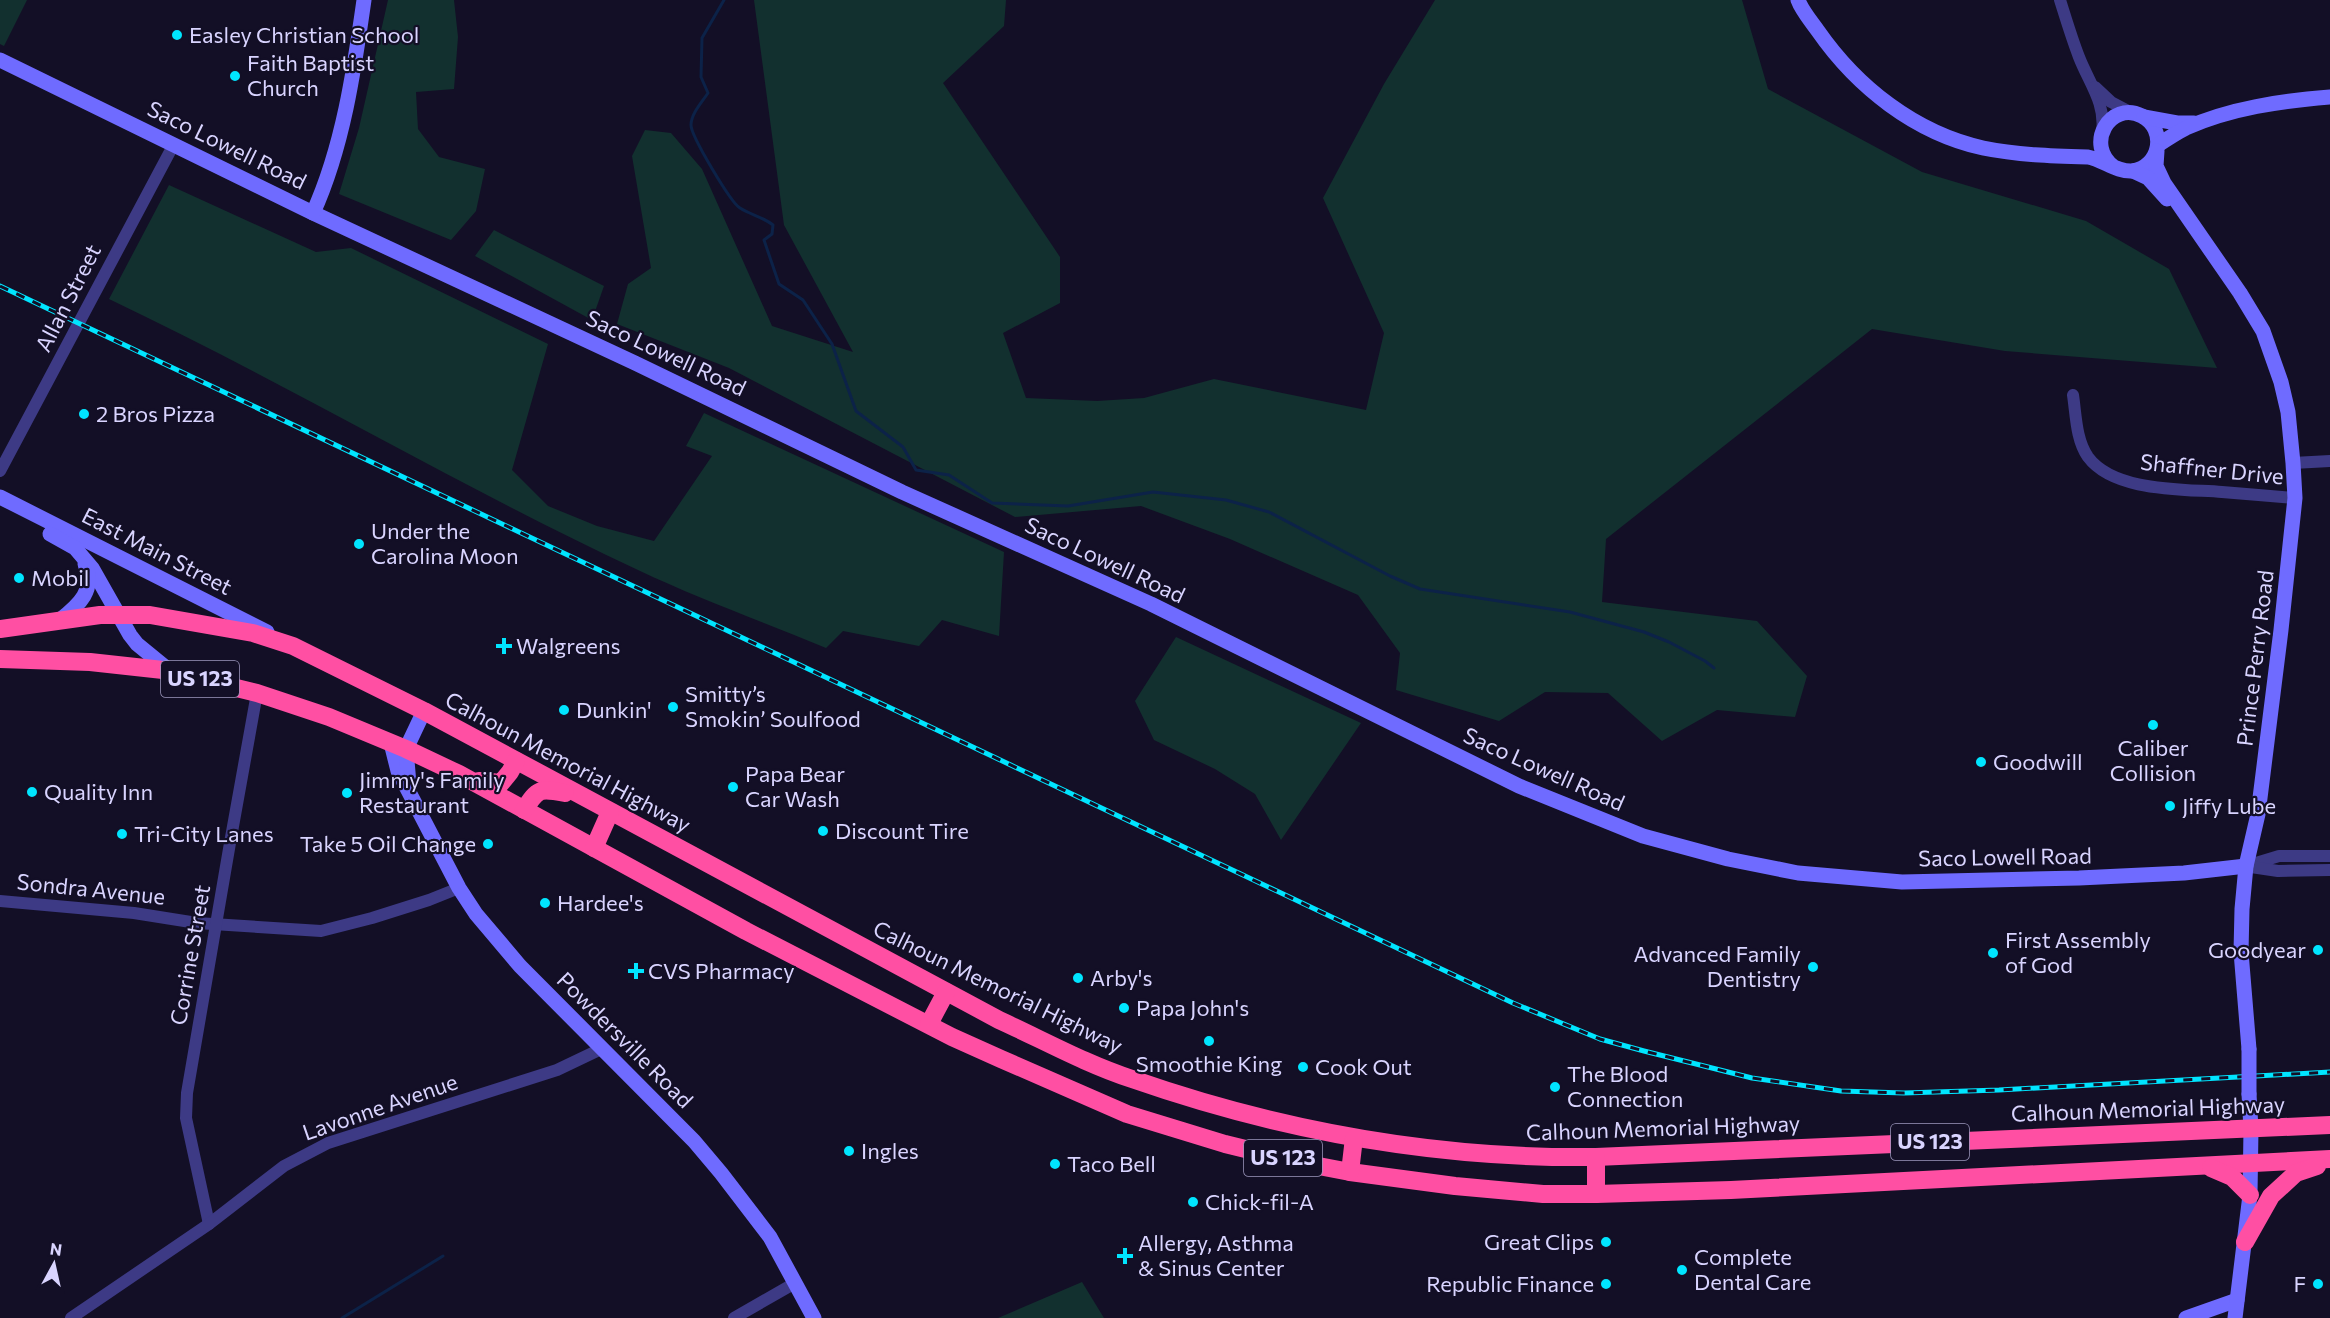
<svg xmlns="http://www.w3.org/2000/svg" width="2330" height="1318" viewBox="0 0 2330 1318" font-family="Commissioner,sans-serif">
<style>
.green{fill:#12302f}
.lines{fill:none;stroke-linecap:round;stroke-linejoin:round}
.stream{stroke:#0c2248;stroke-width:3}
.street{stroke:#3d3a85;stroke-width:12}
.secondary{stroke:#6f6bff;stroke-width:15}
.highway{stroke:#ff4fa3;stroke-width:18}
.rail-casing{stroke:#00e5ff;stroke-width:5}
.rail{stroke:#130f26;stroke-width:3;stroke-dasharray:9;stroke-linecap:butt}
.secondary-bridge{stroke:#6f6bff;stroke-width:15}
.poi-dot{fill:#00e5ff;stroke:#130f26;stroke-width:2}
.labels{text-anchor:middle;stroke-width:4.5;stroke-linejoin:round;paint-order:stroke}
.shield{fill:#130f26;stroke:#9e99be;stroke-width:1.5}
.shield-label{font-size:21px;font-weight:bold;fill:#d9d4ff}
.poi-label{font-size:22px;fill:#d9d4ff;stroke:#130f26;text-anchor:start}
.street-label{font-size:22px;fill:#d9d4ff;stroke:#130f26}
</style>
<rect width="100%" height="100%" fill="#130f26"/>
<g class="green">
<path d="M0,0H27L4,46L0,44Z"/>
<path d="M388,0H454L458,37L454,89L416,92L418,129L439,157L485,169L476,211L451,240L339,194L359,128Z"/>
<path d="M754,0H1006L1004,26L943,83L1060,257V303L1003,333L1026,398L1097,401L1144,398L1214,379L1366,410L1384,333L1323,198L1384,84L1435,0H1742L1768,89L1922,172L2086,221L2169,269L2217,368L2005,351L1872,329L1606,539L1602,602L1757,621L1807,676L1795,717L1717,710L1662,741L1608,693L1545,692L1499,721L1396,690L1400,653L1358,595L1230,539L1141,506L1015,517L729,368L617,324L628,284L651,268L632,156L645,130L671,133L702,169L772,326L853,352L784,225Z"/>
<path d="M169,185L316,252L351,248L548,344L512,470L548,506L597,526L654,541L712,456L686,446L704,413L1004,552L999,636L942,620L919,646L843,631L826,648C764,622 699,599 638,570C458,486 288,384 109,299Z"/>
<path d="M494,230L604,286L592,320L475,256Z"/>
<path d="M1176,637L1361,723L1281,840L1255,794L1215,769L1154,740L1135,701Z"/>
<path d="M1082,1282L1104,1318H998Z"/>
</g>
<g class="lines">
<g class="stream">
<path d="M724,0L702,38L701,77L708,93C702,102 691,114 691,125C691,136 731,203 740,208C751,215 763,217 773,225L772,234L764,240L779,284L803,300L832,344L856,411L903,447L916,470L949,475L992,503L1068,506L1153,492L1226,500L1269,512L1390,576L1420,589L1570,612L1644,632L1669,642L1705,661L1714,668"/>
<path d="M342,1318L443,1256"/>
</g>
<g class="street">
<path d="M2060,0C2066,19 2072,39 2079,57C2089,83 2106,103 2102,132"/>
<path d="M2095,87L2111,102L2132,113"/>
<path d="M2073,395C2076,415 2076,440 2088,457C2114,492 2183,489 2222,492C2246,494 2271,496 2295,498"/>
<path d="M2293,463L2330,461"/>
<path d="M0,471L174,144"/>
<path d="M2246,866L2279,856H2330"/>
<path d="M2251,867L2278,871L2330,870"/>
<path d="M0,901L134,913L197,923L321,931L372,918L429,900L459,888"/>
<path d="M209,1224L186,1118L187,1093L230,843L257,693"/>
<path d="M71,1318L209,1224L284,1166L328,1143L557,1070L601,1049"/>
<path d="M734,1318L795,1283"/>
</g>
<g class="secondary">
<path d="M1798,0C1802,11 1811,21 1818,31C1857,87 1915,133 1983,148C2017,155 2053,156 2088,157C2103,160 2117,172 2132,171C2161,167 2167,129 2142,116C2110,100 2084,145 2114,167"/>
<path d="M0,60L313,213L635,363L902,492L1151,604L1519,786L1643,836L1728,859L1798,873L1902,882L2079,878L2184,873L2246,866"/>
<path d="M2144,117L2177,123H2194"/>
<path d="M2158,145C2167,139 2176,133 2186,128C2231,108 2281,101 2330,97"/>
<path d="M2157,151L2156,166L2164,183L2240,293L2263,331L2281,382L2288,412L2293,463L2295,498L2281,630L2258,814L2246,866L2242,909L2241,952L2249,1049"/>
<path d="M2133,171L2148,178L2167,199"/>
<path d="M313,213C343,147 354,71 364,0"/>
<path d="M0,497L267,632"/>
<path d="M50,534L75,548L92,568L130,635L137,644L170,671"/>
<path d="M60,620C79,605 96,590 85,564"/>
<path d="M391,743L398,771L459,888L476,914L520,966L694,1141L721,1173L770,1237L814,1318"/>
<path d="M409,784L406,749L424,711"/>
<path d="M2186,1318L2237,1300"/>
<path d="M2235,1318L2250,1195L2251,1129L2249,1094"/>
</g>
<g class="highway">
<path d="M0,629L100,615H150L253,633L293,646L424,711L999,1020C1043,1040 1086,1064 1132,1079C1281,1131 1438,1159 1596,1157L2330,1125"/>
<path d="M0,659L90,662L163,670L257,693L329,717L406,749L459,774L746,931L952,1037L1001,1059L1127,1114L1225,1144L1303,1163L1350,1172L1455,1186L1543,1194H1596L1731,1190L2330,1159"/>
<path d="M479,781L501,783L510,772L516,761"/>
<path d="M524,810C538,788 540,788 565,793"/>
<path d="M594,848L610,812"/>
<path d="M929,1024L946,992"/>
<path d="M2211,1168L2232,1177L2250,1195"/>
<path d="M1350,1172L1354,1138"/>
<path d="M1596,1194V1157"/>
<path d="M2245,1242L2271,1196L2296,1173L2317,1166"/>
</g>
<g class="rail-casing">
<path id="rail" d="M0,286L1513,1003L1600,1039L1644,1051L1752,1078L1841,1091L1904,1093L1999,1090L2330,1072"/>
</g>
<use href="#rail" class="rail"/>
<path class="secondary-bridge" d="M2249,1094V1049"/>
</g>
<g class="poi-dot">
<circle cx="177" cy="35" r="6"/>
<circle cx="235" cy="76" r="6"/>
<circle cx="84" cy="414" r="6"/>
<circle cx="359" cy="544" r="6"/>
<circle cx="19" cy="578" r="6"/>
<path d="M501 637h6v6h6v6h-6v6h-6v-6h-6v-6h6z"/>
<circle cx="673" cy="707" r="6"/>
<circle cx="564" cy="710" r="6"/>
<circle cx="2153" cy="725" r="6"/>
<circle cx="1981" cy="762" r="6"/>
<circle cx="733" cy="787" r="6"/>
<circle cx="32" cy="792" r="6"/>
<circle cx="347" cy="793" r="6"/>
<circle cx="2170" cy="806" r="6"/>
<circle cx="823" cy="831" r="6"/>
<circle cx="122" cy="834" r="6"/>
<circle cx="488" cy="844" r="6"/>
<circle cx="545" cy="903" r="6"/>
<circle cx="2318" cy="950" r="6"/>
<circle cx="1993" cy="953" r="6"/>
<circle cx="1813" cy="967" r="6"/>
<path d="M633 962h6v6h6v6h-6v6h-6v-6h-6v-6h6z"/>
<circle cx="1078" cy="978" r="6"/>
<circle cx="1124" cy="1008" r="6"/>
<circle cx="1209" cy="1041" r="6"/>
<circle cx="1303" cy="1067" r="6"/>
<circle cx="1555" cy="1087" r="6"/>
<circle cx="849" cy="1151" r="6"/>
<circle cx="1055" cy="1164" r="6"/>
<circle cx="1193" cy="1202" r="6"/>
<circle cx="1606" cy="1242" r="6"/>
<path d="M1122 1247h6v6h6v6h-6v6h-6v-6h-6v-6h6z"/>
<circle cx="1682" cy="1270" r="6"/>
<circle cx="1606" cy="1284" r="6"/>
<circle cx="2318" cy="1284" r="6"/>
</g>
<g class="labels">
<g class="shield">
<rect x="161" y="661" width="78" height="36" rx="4.5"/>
<rect x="1891" y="1124" width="78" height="36" rx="4.5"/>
<rect x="1244" y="1140" width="78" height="36" rx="4.5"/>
</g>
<g class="shield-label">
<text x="200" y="686">US 123</text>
<text x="1930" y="1149">US 123</text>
<text x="1283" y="1165">US 123</text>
</g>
<g class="poi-label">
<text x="189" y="43">Easley Christian School</text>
<text x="247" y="71">Faith Baptist<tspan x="247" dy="25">Church</tspan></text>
<text x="96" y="422">2 Bros Pizza</text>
<text x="371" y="539">Under the<tspan x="371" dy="25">Carolina Moon</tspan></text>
<text x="31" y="586">Mobil</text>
<text x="516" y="654">Walgreens</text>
<text x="685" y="702">Smitty’s<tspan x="685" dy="25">Smokin’ Soulfood</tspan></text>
<text x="576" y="718">Dunkin'</text>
<text x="2153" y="756" text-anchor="middle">Caliber<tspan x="2153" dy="25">Collision</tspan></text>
<text x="1993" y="770">Goodwill</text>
<text x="745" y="782">Papa Bear<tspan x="745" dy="25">Car Wash</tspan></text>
<text x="359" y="788">Jimmy's Family<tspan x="359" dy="25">Restaurant</tspan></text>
<text x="44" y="800">Quality Inn</text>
<text x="2182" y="814">Jiffy Lube</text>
<text x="835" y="839">Discount Tire</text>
<text x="134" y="842">Tri-City Lanes</text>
<text x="476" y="852" text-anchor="end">Take 5 Oil Change</text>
<text x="557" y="911">Hardee's</text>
<text x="2005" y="948">First Assembly<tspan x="2005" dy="25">of God</tspan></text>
<text x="2306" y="958" text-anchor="end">Goodyear</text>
<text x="1801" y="962" text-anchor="end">Advanced Family<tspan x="1801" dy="25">Dentistry</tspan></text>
<text x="648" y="979">CVS Pharmacy</text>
<text x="1090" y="986">Arby's</text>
<text x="1136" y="1016">Papa John's</text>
<text x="1209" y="1072" text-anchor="middle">Smoothie King</text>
<text x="1315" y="1075">Cook Out</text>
<text x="1567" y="1082">The Blood<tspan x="1567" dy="25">Connection</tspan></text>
<text x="861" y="1159">Ingles</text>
<text x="1067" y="1172">Taco Bell</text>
<text x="1205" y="1210">Chick-fil-A</text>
<text x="1594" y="1250" text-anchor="end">Great Clips</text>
<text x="1138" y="1251">Allergy, Asthma<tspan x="1138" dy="25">&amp; Sinus Center</tspan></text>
<text x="1694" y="1265">Complete<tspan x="1694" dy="25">Dental Care</tspan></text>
<text x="1594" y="1292" text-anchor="end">Republic Finance</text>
<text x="2306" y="1292" text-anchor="end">F</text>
</g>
<g class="street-label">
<text transform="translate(227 145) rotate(26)" y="8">Saco Lowell Road</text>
<text transform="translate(68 298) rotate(-63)" y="8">Allan Street</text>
<text transform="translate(666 353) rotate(25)" y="8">Saco Lowell Road</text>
<text transform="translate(2212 469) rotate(6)" y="8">Shaffner Drive</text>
<text transform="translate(157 551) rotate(27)" y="8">East Main Street</text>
<text transform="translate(1105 560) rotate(25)" y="8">Saco Lowell Road</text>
<text transform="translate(2255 658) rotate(-83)" y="8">Prince Perry Road</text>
<text transform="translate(568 762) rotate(28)" y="8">Calhoun Memorial Highway</text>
<text transform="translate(1544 769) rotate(24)" y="8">Saco Lowell Road</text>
<text transform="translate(2005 857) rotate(-1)" y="8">Saco Lowell Road</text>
<text transform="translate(91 889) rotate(6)" y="8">Sondra Avenue</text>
<text transform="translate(190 955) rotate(-80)" y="8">Corrine Street</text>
<text transform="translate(998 987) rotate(26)" y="8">Calhoun Memorial Highway</text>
<text transform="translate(625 1040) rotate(45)" y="8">Powdersville Road</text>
<text transform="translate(380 1107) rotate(-19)" y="8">Lavonne Avenue</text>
<text transform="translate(2148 1109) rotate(-2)" y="8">Calhoun Memorial Highway</text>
<text transform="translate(1663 1128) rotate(-2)" y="8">Calhoun Memorial Highway</text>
</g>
</g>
<g transform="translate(54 1264) rotate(8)" stroke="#130f26" stroke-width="4.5" paint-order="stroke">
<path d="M0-4.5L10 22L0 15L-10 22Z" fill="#d9d4ff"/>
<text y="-9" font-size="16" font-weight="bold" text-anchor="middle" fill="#d9d4ff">N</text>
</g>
</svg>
